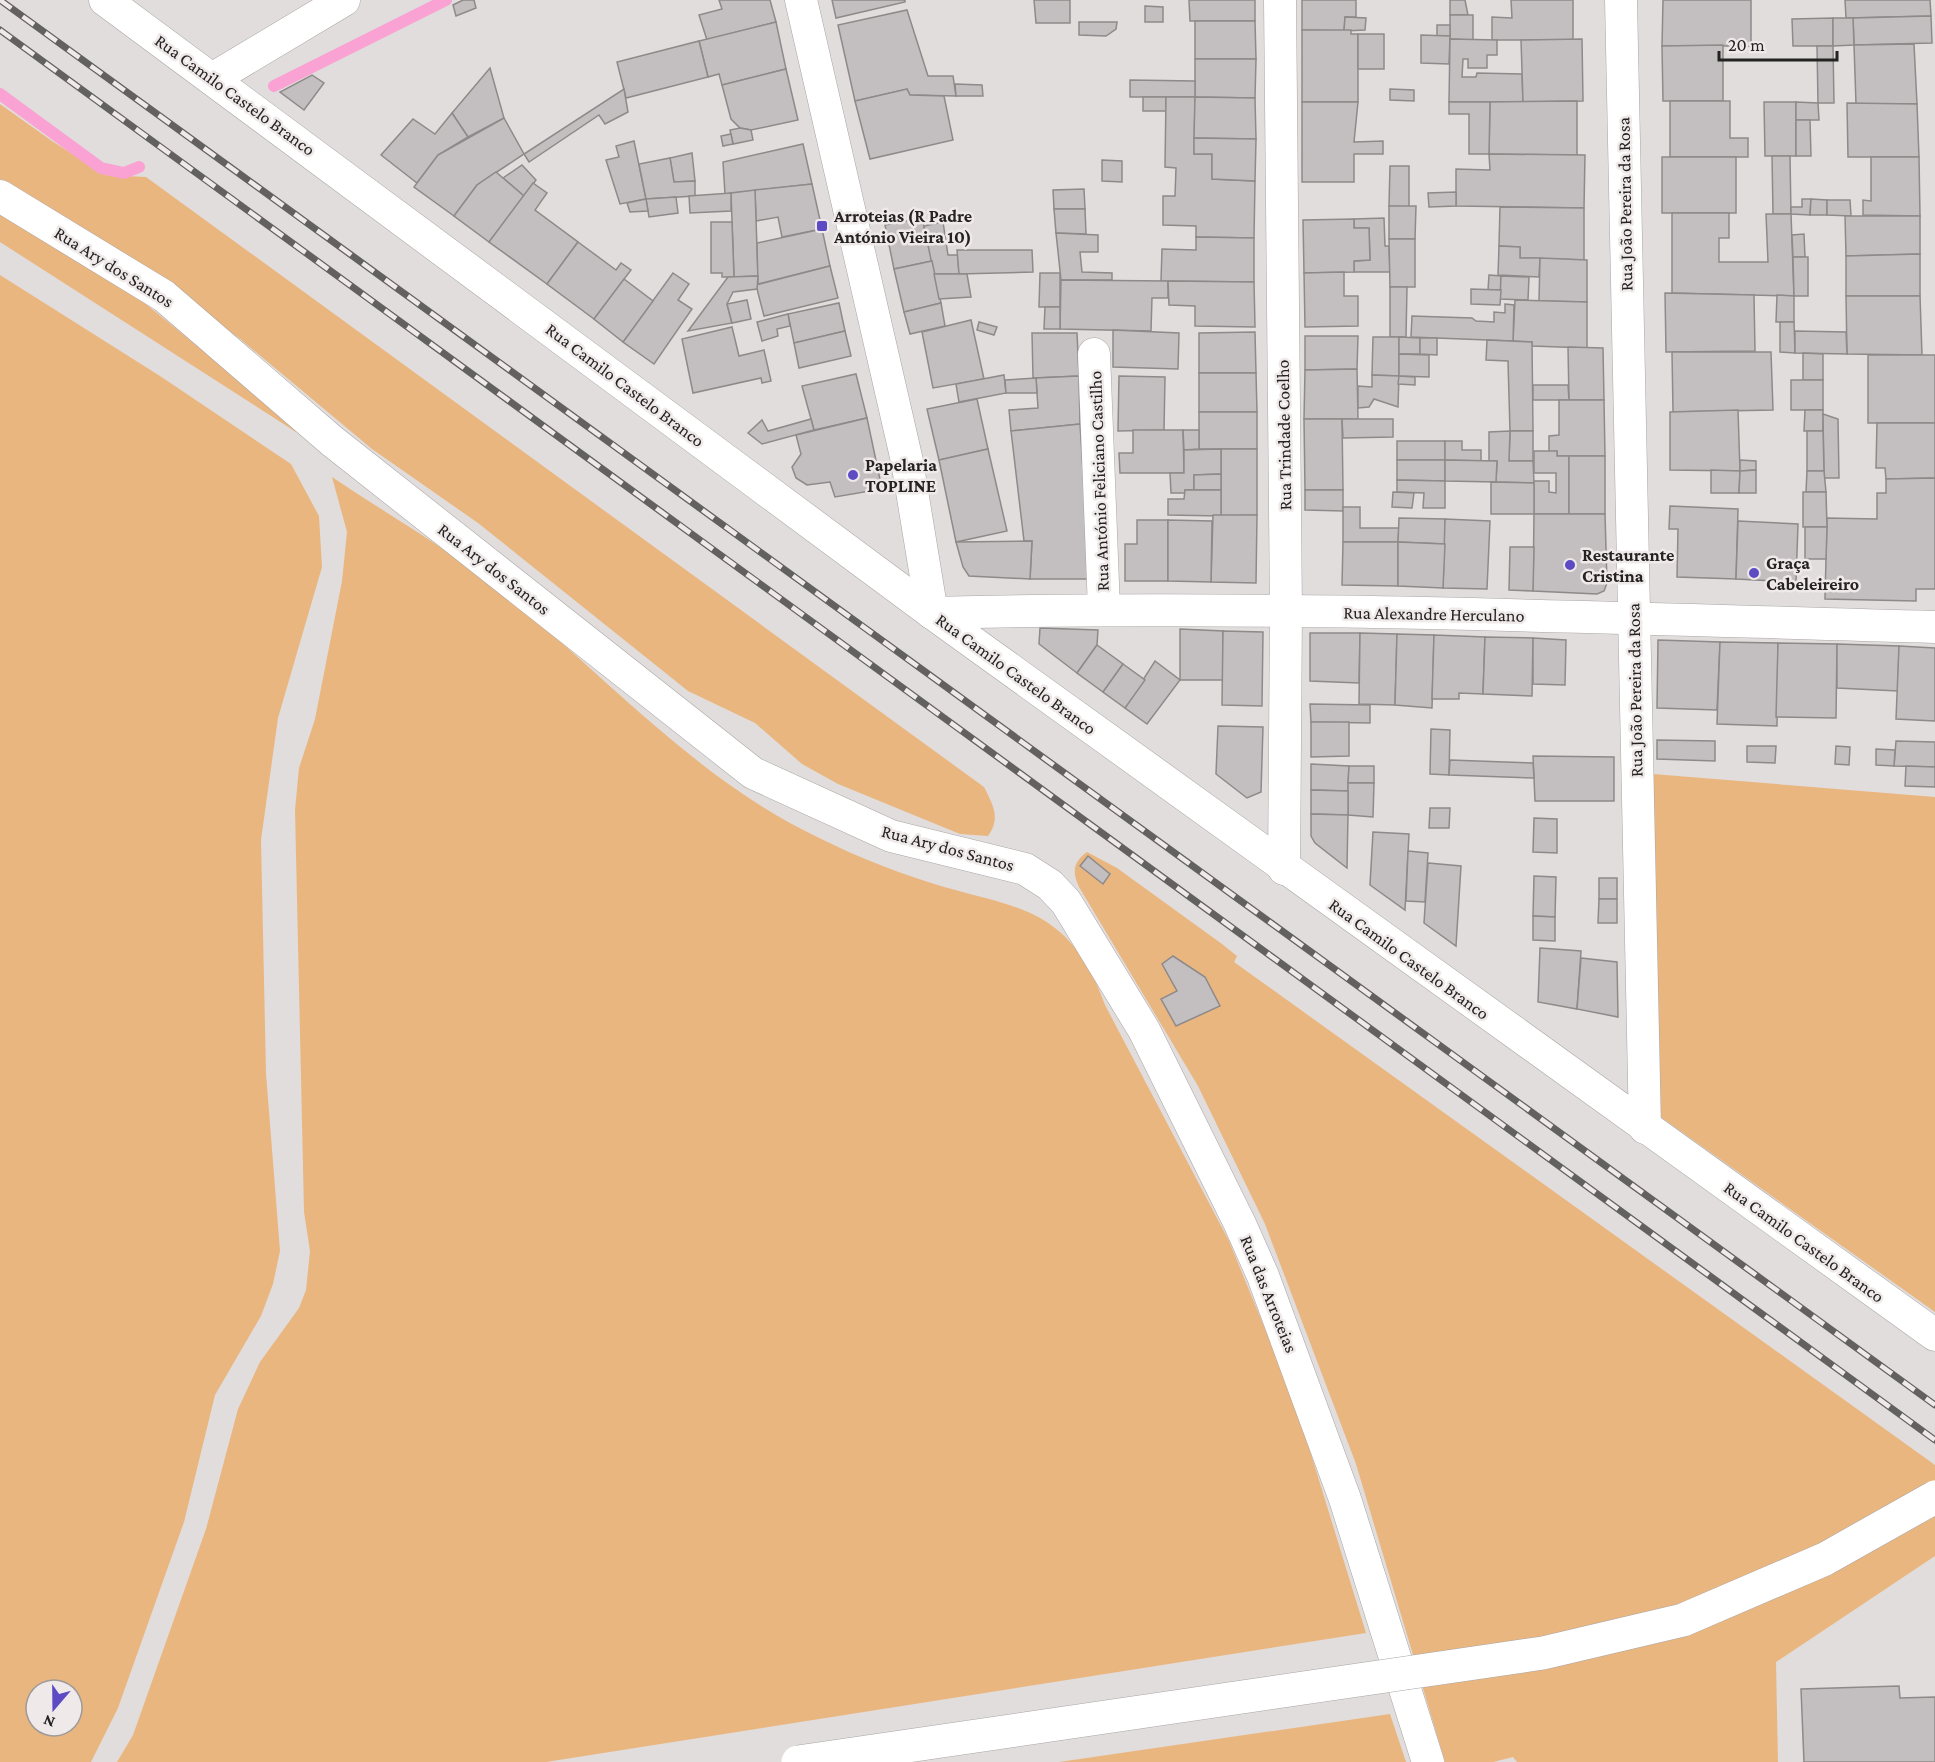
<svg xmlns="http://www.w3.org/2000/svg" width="1935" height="1762" viewBox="0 0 1935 1762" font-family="'Crimson Pro',serif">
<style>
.green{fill:#eab67f;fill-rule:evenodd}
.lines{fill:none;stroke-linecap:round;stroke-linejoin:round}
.stream{stroke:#f9a2d3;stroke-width:12}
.building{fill:#c3bebf;stroke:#8e8a8a;stroke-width:1.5}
.minor-casing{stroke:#aaa5a5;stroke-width:33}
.minor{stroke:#fff;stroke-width:32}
.rail-casing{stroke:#636060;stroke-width:7}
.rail{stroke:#efeae9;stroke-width:4.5;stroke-dasharray:14;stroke-linecap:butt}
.tertiary-bridge-casing{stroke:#aaa5a5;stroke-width:34;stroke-linecap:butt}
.tertiary-bridge{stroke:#fff;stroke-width:33}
.poi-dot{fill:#5c4bc3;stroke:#efeae9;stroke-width:2}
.labels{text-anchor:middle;stroke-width:5;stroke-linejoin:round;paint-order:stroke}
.street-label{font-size:18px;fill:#242222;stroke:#efeae9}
.poi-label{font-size:18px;font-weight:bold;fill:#242222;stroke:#efeae9;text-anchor:start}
</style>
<rect width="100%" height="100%" fill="#e1dddc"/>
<g class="green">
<path d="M0,104L52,141L106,175L146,177L984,787C993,805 1001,818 988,836L960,834L838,784L802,764L755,723L688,691L478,523L372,449L239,338L32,197L0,179Z"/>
<path d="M0,203L98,265L304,433L296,432L0,242Z"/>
<path d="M0,275L160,376L291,464L319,516L322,567L278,718L261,840L266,1073L280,1251L273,1284L261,1316L215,1395L184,1522L118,1708L91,1762H0ZM36,1690H72V1726H36Z"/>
<path d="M332,477C393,518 457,554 514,601C603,676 688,767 790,823C829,844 871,863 913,877C1005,910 1066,896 1105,1005L1229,1241L1295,1402L1366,1633L546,1762H117L133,1735L206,1529L238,1409L260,1362L299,1308L306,1290L310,1251L304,1212L295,810L299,768L315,719L342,581L347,532Z"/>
<path d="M1653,774L1935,797V1312L1655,1113Z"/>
<path d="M1087,852L1117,868L1222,944L1237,956L1234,962L1935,1465V1556L1776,1662L1778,1762H1517L1513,1757L1493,1762H1445L1356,1464L1265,1224L1198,1086L1079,887C1072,872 1073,862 1087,852Z"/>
<path d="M1390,1714L1406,1762H1059Z"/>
</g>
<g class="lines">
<g class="stream">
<path d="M274,86L446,0"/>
<path d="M0,94L101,168L124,173L139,167"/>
</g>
</g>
<g class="building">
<path d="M463,0H474L476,8L456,16L453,5Z"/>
<path d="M719,0H770L776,22L707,40L699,15L722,9Z"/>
<path d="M832,0H905V2L836,18Z"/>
<path d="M1034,0H1070V23H1036Z"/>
<path d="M1189,0H1255V21H1190Z"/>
<path d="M1302,0H1356V17H1345L1344,31L1302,30Z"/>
<path d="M1450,0H1465L1468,15H1450Z"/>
<path d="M1511,0H1573V40H1492V17L1512,18Z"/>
<path d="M1663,0H1751V46H1662Z"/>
<path d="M1845,0H1930L1931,16L1846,18Z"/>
<path d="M1145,6L1163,7V22H1145Z"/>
<path d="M907,10L928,76H953L956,96L910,95L907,89L855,101L838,25Z"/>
<path d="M1450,15H1473V40L1450,39Z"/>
<path d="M1931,16L1932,43L1854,45L1853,18Z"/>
<path d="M1345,17L1366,18L1365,30L1344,31Z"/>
<path d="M1833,18V46H1793L1792,19Z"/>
<path d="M1833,18H1853L1854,45L1833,46Z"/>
<path d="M1195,21H1255L1256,59H1195Z"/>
<path d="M776,22L786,69L722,85L719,74L708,77L699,41Z"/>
<path d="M1079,22H1117L1116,29L1106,36L1079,35Z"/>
<rect x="1437" y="25" width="13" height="11"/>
<path d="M1302,30H1351V34H1358V102H1302Z"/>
<rect x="1358" y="34" width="26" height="35"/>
<path d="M1421,35L1450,36L1449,64L1421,63Z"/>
<path d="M1450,39L1497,40V55H1487V68H1468V59H1463L1462,77H1476L1477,73L1522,74L1523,102H1449Z"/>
<path d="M1582,39L1583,101L1523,102L1521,40Z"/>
<path d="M699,41L708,77L626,98L617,62Z"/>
<path d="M1914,44L1917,104H1856L1854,45Z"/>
<path d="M1723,45V101H1663L1662,46Z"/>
<path d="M1817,46H1833L1834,103H1818Z"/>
<path d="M1195,59H1256L1255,98L1195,97Z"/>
<path d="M490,68L504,118L468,137L452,113Z"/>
<path d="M786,69L798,120L751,130L740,128L731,119L722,85Z"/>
<path d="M312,75L324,83L304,110L280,92Z"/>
<path d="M1130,80L1195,81V97H1130Z"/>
<path d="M955,84L982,85L983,96H956Z"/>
<path d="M624,89L628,112L605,124L599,115L529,162L524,154Z"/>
<path d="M907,89L910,95L944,96L953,140L870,159L855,101Z"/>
<path d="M1390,89L1414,90V101L1390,100Z"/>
<rect x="1143" y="97" width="23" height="14"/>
<path d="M1166,97H1195L1194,154H1212V179L1255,181L1254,238L1196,237V226L1163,225V196H1175L1176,168L1165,167Z"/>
<path d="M1195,97L1255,98L1256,139L1194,138Z"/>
<path d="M1577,101V155L1489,154L1490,102Z"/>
<path d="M1670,101H1730V138H1748V157H1670Z"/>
<path d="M1302,102H1358L1354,142L1383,141V154H1354V182H1302Z"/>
<path d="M1449,102H1490L1489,154H1469V114H1449Z"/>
<path d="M1764,102H1796V156H1765Z"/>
<path d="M1796,102L1818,103L1819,120H1796Z"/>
<path d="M1847,103L1917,104L1919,157H1848Z"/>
<path d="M452,113L468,137L438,155L417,183L381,155L413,119L435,134Z"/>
<path d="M504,118L524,154L477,185L454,216L414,187L438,155Z"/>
<path d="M1796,120H1810L1811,156H1796Z"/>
<path d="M740,128L751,130L753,140L733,144L730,130Z"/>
<path d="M731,134L733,144L723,146L721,136Z"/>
<path d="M1194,138L1256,139L1255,181L1212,179V154H1194Z"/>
<path d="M634,141L646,199L620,204L606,160L619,157L616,146Z"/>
<path d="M803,144L812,184L725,194L723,162Z"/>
<path d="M692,153L695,181L674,182L670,158Z"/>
<path d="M1489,154L1585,155L1584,208L1456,206V169L1490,170Z"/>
<path d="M1772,156H1790L1791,214H1773Z"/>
<rect x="1662" y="157" width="74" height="56"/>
<path d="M1871,157H1919L1920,216L1863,215V200L1871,201Z"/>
<path d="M670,158L674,182L695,181V196L646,199L639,164Z"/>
<path d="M1102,160L1122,161V182L1102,181Z"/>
<path d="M522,165L536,180L524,196L503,178Z"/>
<path d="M1390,166H1409V207L1389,206Z"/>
<path d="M496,172L524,196L489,242L454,216L477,185Z"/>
<path d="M533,183L547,193L535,210L578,242L547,284L489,242Z"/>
<path d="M812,184L822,229L782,237L778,217L756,221L755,190Z"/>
<path d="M1084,189L1085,209H1054L1053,190Z"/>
<path d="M755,190L758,276L734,277L731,193Z"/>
<path d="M1456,192V206L1429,207L1428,193Z"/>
<path d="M731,193V211L690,213L689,196Z"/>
<path d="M676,197L678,213L649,217L646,199Z"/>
<path d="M646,199L648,211L630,212L627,203Z"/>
<path d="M1802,199H1811L1810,215L1791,214V207H1802Z"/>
<path d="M1811,199L1827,200V215H1810Z"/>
<path d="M1827,200H1850L1851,216L1827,215Z"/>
<path d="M1389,206H1416L1415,239H1389Z"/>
<path d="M1500,207L1584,208V260L1520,258V247L1499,246Z"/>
<path d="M1054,209H1085L1086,234L1056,233Z"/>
<path d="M1672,213H1729V238H1719V262H1768L1766,214H1791L1794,296L1672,293Z"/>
<path d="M1845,216H1920V254L1846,256Z"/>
<path d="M922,218L932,261L894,269L885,225Z"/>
<path d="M1384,218L1385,246H1389L1390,272H1354V261L1370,260L1369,228H1354V219Z"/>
<path d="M1354,219V228H1369L1370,260L1354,261V272L1304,273L1303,220Z"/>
<path d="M711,222H732L734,277H722V273H711Z"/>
<path d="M943,222L948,255H958L959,274H934L924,226Z"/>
<path d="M822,229L830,266L758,284L757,243Z"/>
<path d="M1056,233L1098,235V252H1080L1082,272L1112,273V280H1061Z"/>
<path d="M1804,234L1805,257H1793L1792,235Z"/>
<path d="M1196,237L1254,238V282L1161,281L1162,249L1196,250Z"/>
<path d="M1389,239H1415V287H1390Z"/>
<path d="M578,242L616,270L621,263L631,270L594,319L547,284Z"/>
<path d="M1499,246L1520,247V258H1540L1539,277L1498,275Z"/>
<path d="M957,250H1032L1033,272L959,274Z"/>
<path d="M1920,254V296H1846V256Z"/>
<path d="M1793,257H1808V296H1794Z"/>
<path d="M1540,258L1587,260V302L1539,301Z"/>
<path d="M932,261L941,303L904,312L894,269Z"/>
<path d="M830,266L838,298L764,316L756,285Z"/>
<path d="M1344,272V296H1358V326L1305,327L1304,273Z"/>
<path d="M673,273L689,284L678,300L692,309L654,364L623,342Z"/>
<path d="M1040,273H1060V307H1039Z"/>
<path d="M934,274H967L971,297L939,299Z"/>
<path d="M1489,275L1501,276V290H1488Z"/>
<path d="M758,276L757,289L733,292L727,304L732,323L688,331L728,277Z"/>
<path d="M1501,276L1529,277L1528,300L1500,299Z"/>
<path d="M624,279L653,301L623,342L594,319Z"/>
<path d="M1061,280L1168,281V298H1152L1151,331L1060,329Z"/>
<path d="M1168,281L1254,282L1255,327L1195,326V306L1169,305Z"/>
<path d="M1390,287H1407L1406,337H1390Z"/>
<path d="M1471,289L1501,290L1500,305L1471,304Z"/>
<path d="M1665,293L1754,295L1755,351L1666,352Z"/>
<path d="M1777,295L1794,296V322H1776Z"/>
<path d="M1846,296H1920L1922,355L1847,354Z"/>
<path d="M747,300L751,319L732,323L727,304Z"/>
<path d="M1515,300L1587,302V348L1532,346V342L1513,341Z"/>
<path d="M839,303L845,331L794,343L788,314Z"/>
<path d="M941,303L945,326L910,334L904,312Z"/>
<path d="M1505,304L1514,305L1513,341L1411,337L1412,316L1472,318L1476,321L1494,322V312L1505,313Z"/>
<path d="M1045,307H1060V329H1044Z"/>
<path d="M788,314L790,326L777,329L778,336L762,341L757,322Z"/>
<path d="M971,320L984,379L933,388L922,332Z"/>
<path d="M979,322L997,327L994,335L977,330Z"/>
<path d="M1780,322H1794L1795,353L1780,352Z"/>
<path d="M732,327L739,356L764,350L771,381L762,383L761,378L693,393L682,339Z"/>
<path d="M1113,330L1179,333L1178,369L1113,367Z"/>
<path d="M845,331L851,356L799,368L794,343Z"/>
<path d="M1795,331L1846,332L1847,354L1795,353Z"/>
<path d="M1255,332L1256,373H1199V333Z"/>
<path d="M1032,333H1077L1079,376L1033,378Z"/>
<path d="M1305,336H1358L1357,369L1305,370Z"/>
<path d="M1373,337H1399V376L1372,375Z"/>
<path d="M1399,337L1420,338V354H1399Z"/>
<path d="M1420,338H1437V355L1420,354Z"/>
<path d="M1487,340L1532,342L1533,431H1510L1508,361L1486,360Z"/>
<path d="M1568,347L1603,348L1604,400H1569Z"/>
<path d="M1672,352H1771L1773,410L1673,412Z"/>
<path d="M1803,353L1823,354V380H1803Z"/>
<path d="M1399,354L1429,355V377L1399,376Z"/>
<rect x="1868" y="355" width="67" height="68"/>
<path d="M1357,369L1358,419H1304L1305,370Z"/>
<path d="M1199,373H1256L1257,412H1199Z"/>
<path d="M856,374L867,418L814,430L802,386Z"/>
<path d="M1004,375L1006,393L959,402L956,384Z"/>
<path d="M1372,375L1399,376L1398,407L1374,399L1369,407L1358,408V386L1372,387Z"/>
<path d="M1079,376L1080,424L1011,431L1009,410L1038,408L1036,378Z"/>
<path d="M1119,376L1165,377L1164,430L1118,431Z"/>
<path d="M1399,376L1415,377V385L1398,384Z"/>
<path d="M1036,378L1037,393H1006L1005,380Z"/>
<rect x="1791" y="380" width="32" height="30"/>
<path d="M1533,385H1568L1569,400H1533Z"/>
<path d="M977,399L988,449L939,460L927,409Z"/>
<path d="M1559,400H1604L1605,456H1557V451L1549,452V436L1559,435Z"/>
<path d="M1738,410L1740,471L1670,470V412Z"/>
<path d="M1805,410H1823V431H1804Z"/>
<rect x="1199" y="412" width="58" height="37"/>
<path d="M1823,414L1838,419L1839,478H1824Z"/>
<path d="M867,418L882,489L835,497L830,482L807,485L796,478L792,467L801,454L796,435Z"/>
<path d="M811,419L814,430L762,444L748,433L762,420L768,431Z"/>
<path d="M1304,419H1342L1343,490H1305Z"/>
<path d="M1342,419H1393V437L1343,438Z"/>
<path d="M1877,423H1935V478L1886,479L1885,468H1876Z"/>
<path d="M1080,424L1090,579H1030L1032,541H1024L1011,431Z"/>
<path d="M1133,430H1183L1184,473H1120L1119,453H1133Z"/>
<path d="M1183,430H1199V449L1184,450Z"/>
<path d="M1510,431H1533V461H1509Z"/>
<path d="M1510,431L1509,461H1533L1534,483L1496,482L1497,461H1489V432Z"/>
<path d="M1807,431H1823L1824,471H1807Z"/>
<rect x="1397" y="441" width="48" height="19"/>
<path d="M1445,441H1462V450H1481V461L1445,460Z"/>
<path d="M988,449L1007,531L956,542L939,460Z"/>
<path d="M1221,449H1257V515L1221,516Z"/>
<path d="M1221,449V474L1194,475V490H1185V493H1171L1170,473H1184V450Z"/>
<path d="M1534,451H1557V456H1569V514H1534V481H1549V492L1556,493V473H1534Z"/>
<rect x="1569" y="456" width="36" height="58"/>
<path d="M1397,460H1445V481L1397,480Z"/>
<path d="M1445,460L1497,461L1496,482L1445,481Z"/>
<path d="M1740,460L1756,461V470L1740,471Z"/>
<path d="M1711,470L1740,471L1739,493H1711Z"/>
<path d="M1756,470V493H1739L1740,471Z"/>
<path d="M1807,471H1824L1826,492H1806Z"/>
<path d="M1221,474V490H1194V475Z"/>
<path d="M1935,478V589H1916V601L1825,599L1827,518L1877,519V493H1886V479Z"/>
<path d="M1397,480L1445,481V508H1423L1424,493L1397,492Z"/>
<path d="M1491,482L1534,483V514H1491Z"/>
<path d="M1185,490H1221V516L1168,515V499H1184Z"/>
<path d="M1305,490H1343V511L1305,510Z"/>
<path d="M1393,492L1414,493L1412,508L1392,507Z"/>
<path d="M1803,492H1826L1827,527H1803Z"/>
<path d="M1670,506L1738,509L1736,579L1677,577L1678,529H1669Z"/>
<path d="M1343,507H1360V528H1399L1398,542H1343Z"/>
<path d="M1534,514H1605L1607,583L1604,591L1597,594L1533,591Z"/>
<path d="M1213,515H1257L1256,583L1211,582Z"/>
<path d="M1399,518L1445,519V544L1398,542Z"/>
<path d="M1445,519L1490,521L1487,589L1443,588Z"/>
<path d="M1137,520H1168V581H1125V544H1137Z"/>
<path d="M1168,520L1212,521L1211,582L1168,581Z"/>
<path d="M1738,521L1798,524L1796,582L1736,579Z"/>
<path d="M1805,527H1827L1826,559H1805Z"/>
<path d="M1032,541L1030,579L969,576L963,567L956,542Z"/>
<path d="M1343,542H1398V586L1342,585Z"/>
<path d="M1398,542L1445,544L1443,588L1398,586Z"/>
<path d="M1510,547H1534L1533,591L1509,590Z"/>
<path d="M1040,628L1098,630L1097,645L1077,673L1039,644Z"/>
<path d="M1180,629L1223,631V680H1180Z"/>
<path d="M1223,631L1263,632L1262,706L1222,705Z"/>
<path d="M1310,633H1360L1359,683L1310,681Z"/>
<path d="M1360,633L1397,634L1395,705L1359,704Z"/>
<path d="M1397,634L1434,635L1432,708L1395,705Z"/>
<path d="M1434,635L1485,637L1483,694L1459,693V699H1432Z"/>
<path d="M1485,637L1533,638L1532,696L1483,694Z"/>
<path d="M1533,638L1566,640L1565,685L1533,684Z"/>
<path d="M1658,640L1720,642L1717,710L1657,708Z"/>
<path d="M1720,642L1778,643L1777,726L1717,724Z"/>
<path d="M1778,643L1837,644L1836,718L1776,717Z"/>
<path d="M1837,644L1899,646L1898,691L1837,688Z"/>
<path d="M1097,645L1123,664L1103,692L1077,673Z"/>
<path d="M1899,646L1935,648V721L1896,719Z"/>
<path d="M1155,661L1180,680L1147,724L1125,708Z"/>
<path d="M1123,664L1145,680L1125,708L1103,692Z"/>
<path d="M1310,704L1370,705V723L1311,722Z"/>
<path d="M1311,722H1349V756L1311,757Z"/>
<path d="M1218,726L1263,727L1261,792L1247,798L1216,774Z"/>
<path d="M1431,729L1450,730L1449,775L1430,774Z"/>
<path d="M1657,740L1715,741V761L1657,759Z"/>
<path d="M1896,741L1935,742V767L1894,766Z"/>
<path d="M1747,746H1776L1775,763L1747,762Z"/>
<path d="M1836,746L1850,747L1849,765L1835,764Z"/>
<path d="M1876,749L1895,750L1894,766L1876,765Z"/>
<path d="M1533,756L1614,757V801H1535Z"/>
<path d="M1450,760L1533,763L1534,778L1449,775Z"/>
<path d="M1311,764L1349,766L1348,791L1311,790Z"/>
<path d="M1349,766H1374V783H1348Z"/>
<path d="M1906,766L1935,767V787L1905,786Z"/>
<path d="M1348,783H1374L1373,817L1348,815Z"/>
<path d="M1311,790L1348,791V815L1311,814Z"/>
<path d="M1430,808H1450L1449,828H1429Z"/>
<path d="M1311,814L1348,815L1347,868L1315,843L1311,836Z"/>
<path d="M1534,818L1557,819V853L1533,852Z"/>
<path d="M1373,832L1409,834L1405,910L1370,885Z"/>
<path d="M1408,851L1428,853L1425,902L1406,901Z"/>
<path d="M1088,856L1110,874L1103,884L1080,866Z"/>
<path d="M1428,863L1461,866L1456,946L1424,923Z"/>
<path d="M1534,876L1556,877L1555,917L1533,916Z"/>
<rect x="1599" y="878" width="18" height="21"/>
<path d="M1599,899H1617V923H1598Z"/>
<path d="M1533,916L1555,917V941L1533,940Z"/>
<path d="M1540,948L1581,951L1577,1009L1538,1002Z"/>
<path d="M1173,956L1205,977L1220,1006L1176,1026L1161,999L1177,991L1162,964Z"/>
<path d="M1581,958L1617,962L1618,1017L1577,1009Z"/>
<path d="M1899,1686L1900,1698L1935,1697V1762H1804L1801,1689Z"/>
</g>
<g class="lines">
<g class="minor-casing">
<g id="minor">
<path d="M105,0L932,613L1935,1335"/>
<path d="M801,0L907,461L932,613"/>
<path d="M1280,0L1286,611L1284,869"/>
<path d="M1621,0L1645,1128"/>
<path d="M212,79L344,0"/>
<path d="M0,196L164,296L332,441L753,773L891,836L1025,869L1050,885L1066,902L1144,1030L1240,1224L1263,1276L1345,1499L1428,1762"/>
<path d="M1094,354L1104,609"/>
<path d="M932,613C1266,604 1601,618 1935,627"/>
</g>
</g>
<use href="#minor" class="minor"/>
<g class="rail-casing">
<g id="rail">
<path d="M0,0L1935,1405"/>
<path d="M0,30L1935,1440"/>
</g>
</g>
<use href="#rail" class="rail"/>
<g class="tertiary-bridge-casing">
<path id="tertiary-bridge" d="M798,1762L1543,1653L1683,1620L1825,1559L1935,1497"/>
</g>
<use href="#tertiary-bridge" class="tertiary-bridge"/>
</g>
<g class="poi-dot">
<rect x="816" y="220" width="12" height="12" rx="3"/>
<circle cx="853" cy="475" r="6"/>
<circle cx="1570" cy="565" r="6"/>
<circle cx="1754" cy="573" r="6"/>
</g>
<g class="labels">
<g class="street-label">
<text transform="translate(235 95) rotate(36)" y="6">Rua Camilo Castelo Branco</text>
<text transform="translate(1625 204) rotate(-91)" y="6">Rua João Pereira da Rosa</text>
<text transform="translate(114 267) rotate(32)" y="6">Rua Ary dos Santos</text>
<text transform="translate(625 385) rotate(37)" y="6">Rua Camilo Castelo Branco</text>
<text transform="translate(1284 435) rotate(-91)" y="6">Rua Trindade Coelho</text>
<text transform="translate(1099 481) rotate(-92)" y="6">Rua António Feliciano Castilho</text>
<text transform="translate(494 569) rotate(38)" y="6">Rua Ary dos Santos</text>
<text transform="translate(1434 614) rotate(1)" y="6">Rua Alexandre Herculano</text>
<text transform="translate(1016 674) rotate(36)" y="6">Rua Camilo Castelo Branco</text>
<text transform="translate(1635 690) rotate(-91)" y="6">Rua João Pereira da Rosa</text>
<text transform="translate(948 848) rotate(15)" y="6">Rua Ary dos Santos</text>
<text transform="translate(1409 959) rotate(36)" y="6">Rua Camilo Castelo Branco</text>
<text transform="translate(1804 1242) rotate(36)" y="6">Rua Camilo Castelo Branco</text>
<text transform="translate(1269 1294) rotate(68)" y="6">Rua das Arroteias</text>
</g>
<g class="poi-label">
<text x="834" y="222">Arroteias (R Padre<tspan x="834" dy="21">António Vieira 10)</tspan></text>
<text x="865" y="471">Papelaria<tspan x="865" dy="21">TOPLINE</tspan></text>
<text x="1582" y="561">Restaurante<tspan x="1582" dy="21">Cristina</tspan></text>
<text x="1766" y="569">Graça<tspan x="1766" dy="21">Cabeleireiro</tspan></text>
</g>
</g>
<g transform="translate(54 1708) rotate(200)"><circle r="28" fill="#efeae9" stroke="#9e9a99" stroke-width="1.5"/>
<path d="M0-4.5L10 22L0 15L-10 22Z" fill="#5c4bc3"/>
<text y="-9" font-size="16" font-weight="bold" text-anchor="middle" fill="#242222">N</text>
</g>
<path d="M1719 51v9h118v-9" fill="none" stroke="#242222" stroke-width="3"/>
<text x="1728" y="51" font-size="18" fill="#242222" stroke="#efeae9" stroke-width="4.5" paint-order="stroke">20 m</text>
</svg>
